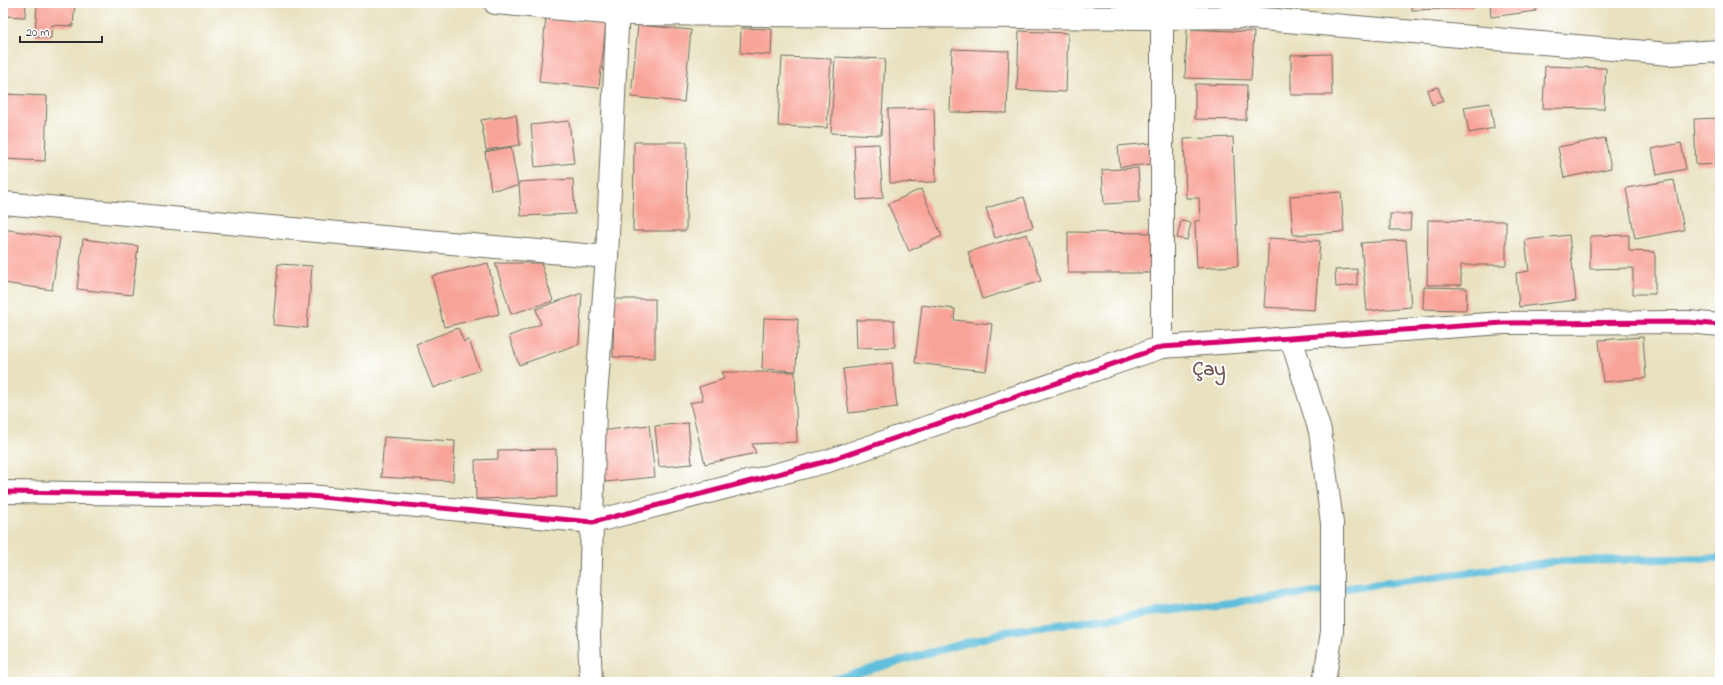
<svg xmlns="http://www.w3.org/2000/svg" width="1723" height="685" viewBox="0 0 1723 685" font-family="'Indie Flower',sans-serif">
<style>
.lines{fill:none;stroke-linecap:round;stroke-linejoin:round}
.stream{stroke:#5ebedc;stroke-width:8}
.building{fill:#f8a397}
.minor-casing{stroke:#6d6b5f;stroke-width:24}
.minor{stroke:#fff;stroke-width:22}
.cycleway-casing{stroke:#fff;stroke-width:8}
.cycleway{stroke:#d6006c;stroke-width:5}
.labels{text-anchor:middle;stroke-width:4;stroke-linejoin:round;paint-order:stroke}
.district-label{font-size:20px;font-weight:bold;fill:#735551;stroke:#fff}
</style>
<rect width="100%" height="100%" fill="#fff"/>
<filter id="ink" filterUnits="userSpaceOnUse"><feTurbulence type="fractalNoise" baseFrequency=".025" numOctaves="2"/><feDisplacementMap in="SourceGraphic" scale="8" xChannelSelector="R" yChannelSelector="G"/><feConvolveMatrix kernelMatrix="1 2 1 2 8 2 1 2 1" color-interpolation-filters="sRGB"/></filter>
<filter id="wash" filterUnits="userSpaceOnUse"><feTurbulence type="fractalNoise" baseFrequency=".012" numOctaves="4" result="noise"/><feDisplacementMap in="SourceGraphic" scale="16" xChannelSelector="R" yChannelSelector="G"/><feGaussianBlur stdDeviation="0.9" result="paint"/><feColorMatrix in="noise" values="0 0 0 0 0 0 0 0 0 0 0 0 0 0 0 0 0 1.4 0 .05"/><feComposite in="paint" operator="in"/></filter>
<g filter="url(#wash)">
<rect width="100%" height="100%" fill="#e8e2c0"/>
<g class="lines">
<path class="stream" d="M824,682L1009,631L1561,561L1720,558"/>
</g>
<g id="blocks">
<g class="building">
<path d="M3,3H26L25,17L3,16Z"/>
<path d="M37,3H75L73,26L52,25L51,38L35,37Z"/>
<path d="M1412,3H1472L1473,8L1412,10Z"/>
<path d="M1490,3H1535L1536,11L1491,17Z"/>
<path d="M546,18L606,24L599,88L539,82Z"/>
<path d="M638,25L691,30L684,102L631,97Z"/>
<path d="M741,28L772,29L771,55L740,53Z"/>
<path d="M1187,29L1254,32L1251,80L1185,78Z"/>
<path d="M1019,31L1068,33L1066,92L1017,90Z"/>
<path d="M952,49L1009,51L1007,113L950,112Z"/>
<path d="M1331,54L1332,95H1291V55Z"/>
<path d="M782,57L831,59L827,128L778,126Z"/>
<path d="M835,57L885,59L881,135L831,133Z"/>
<path d="M1545,66L1606,68L1604,109L1543,108Z"/>
<path d="M1195,84L1247,85L1246,120L1195,119Z"/>
<path d="M1438,87L1443,101L1432,105L1427,90Z"/>
<path d="M3,94L47,96L45,161L3,159Z"/>
<path d="M1490,103L1494,128L1469,133L1464,107Z"/>
<path d="M934,108L936,182L890,183L888,109Z"/>
<path d="M516,115L520,145L486,150L481,120Z"/>
<path d="M1720,118V164L1696,165L1694,119Z"/>
<path d="M569,121L574,163L535,167L531,125Z"/>
<path d="M1233,137L1238,266L1197,268L1195,221H1200L1199,198H1186L1184,139Z"/>
<path d="M1605,138L1611,168L1564,178L1558,147Z"/>
<path d="M634,142H687L686,231H633Z"/>
<path d="M1151,143L1152,164L1120,167L1118,146Z"/>
<path d="M1681,143L1686,169L1657,175L1652,149Z"/>
<path d="M879,144L883,198L857,200L854,145Z"/>
<path d="M511,147L518,186L491,190L485,152Z"/>
<path d="M1138,168L1140,202L1104,204L1102,170Z"/>
<path d="M573,179L575,214L521,216L519,182Z"/>
<path d="M1674,180L1684,230L1635,239L1626,188Z"/>
<path d="M921,189L942,236L909,251L888,204Z"/>
<path d="M1341,192L1344,232L1293,235L1290,196Z"/>
<path d="M1024,197L1033,227L995,238L986,208Z"/>
<path d="M1390,214H1411L1410,230H1390Z"/>
<path d="M1428,220L1506,221V265H1461V285H1427Z"/>
<path d="M1181,221L1191,223L1187,240L1177,238Z"/>
<path d="M3,229L60,238L52,290L3,283Z"/>
<path d="M1068,232L1155,233V273H1068Z"/>
<path d="M1027,234L1041,281L982,299L968,252Z"/>
<path d="M1569,235L1576,300L1519,307L1516,273L1529,271L1525,240Z"/>
<path d="M1629,235V251L1655,252V294H1633V268L1590,269V236Z"/>
<path d="M1269,238L1320,241L1315,310L1264,307Z"/>
<path d="M83,239L138,246L132,295L77,289Z"/>
<path d="M1406,240L1411,307L1367,311L1361,243Z"/>
<path d="M488,263L499,314L444,327L432,276Z"/>
<path d="M495,263H541L553,301L511,314Z"/>
<path d="M278,264L312,266L307,328L273,325Z"/>
<path d="M1357,269V285L1336,287L1335,270Z"/>
<path d="M1424,287L1467,288L1466,310L1423,309Z"/>
<path d="M582,293L579,344L519,365L509,336L541,324L536,309Z"/>
<path d="M614,299H655V358L613,357Z"/>
<path d="M922,305L955,309L954,320L992,324L986,371L915,363Z"/>
<path d="M764,318L798,319L796,371L762,369Z"/>
<path d="M856,320H894L895,347L857,348Z"/>
<path d="M458,328L464,342L469,340L480,370L433,388L416,344Z"/>
<path d="M1643,337L1646,378L1603,382L1599,340Z"/>
<path d="M892,363L897,407L849,413L843,369Z"/>
<path d="M722,372H795L797,442L752,444L756,453L705,464L690,403L703,400L699,387L724,379Z"/>
<path d="M688,423L692,464L659,467L655,426Z"/>
<path d="M649,425L655,477L605,482L600,431Z"/>
<path d="M384,437L455,441L453,481L381,477Z"/>
<path d="M556,449L557,497L476,499L475,460L498,459V450Z"/>
</g>
</g>
</g>
<g filter="url(#ink)">
<use href="#blocks" fill-opacity="0" stroke="#6d6b5f" stroke-width="1"/>
<g class="lines">
<g class="minor-casing">
<g id="minor">
<path d="M495,3L617,14L1161,18L1240,17L1669,54L1720,51"/>
<path d="M1162,4V347"/>
<path d="M3,203L607,257"/>
<path d="M1291,338L1320,431L1332,523V632L1324,682"/>
<path d="M3,492L309,496L593,522L828,461L1162,347L1503,323L1688,322L1720,325"/>
<path d="M591,682L589,638L595,409L607,257L618,3"/>
</g>
</g>
<use href="#minor" class="minor"/>
<g class="cycleway-casing">
<path id="cycleway" d="M3,492L309,496L593,522L828,461L1162,347L1503,323L1688,322L1720,325"/>
</g>
<use href="#cycleway" class="cycleway"/>
</g>
</g>
<g class="labels">
<g class="district-label">
<text x="1209" y="375">Çay</text>
</g>
</g>
<rect width="1723" height="685" fill="none" stroke="#fff" stroke-width="16"/>
<path d="M20 36v6h82v-6" fill="none" stroke="#2b2b2b" stroke-width="2"/>
<text x="26" y="36" font-size="12" fill="#2b2b2b" stroke="#ffffff" stroke-width="3" paint-order="stroke">20 m</text>
</svg>
